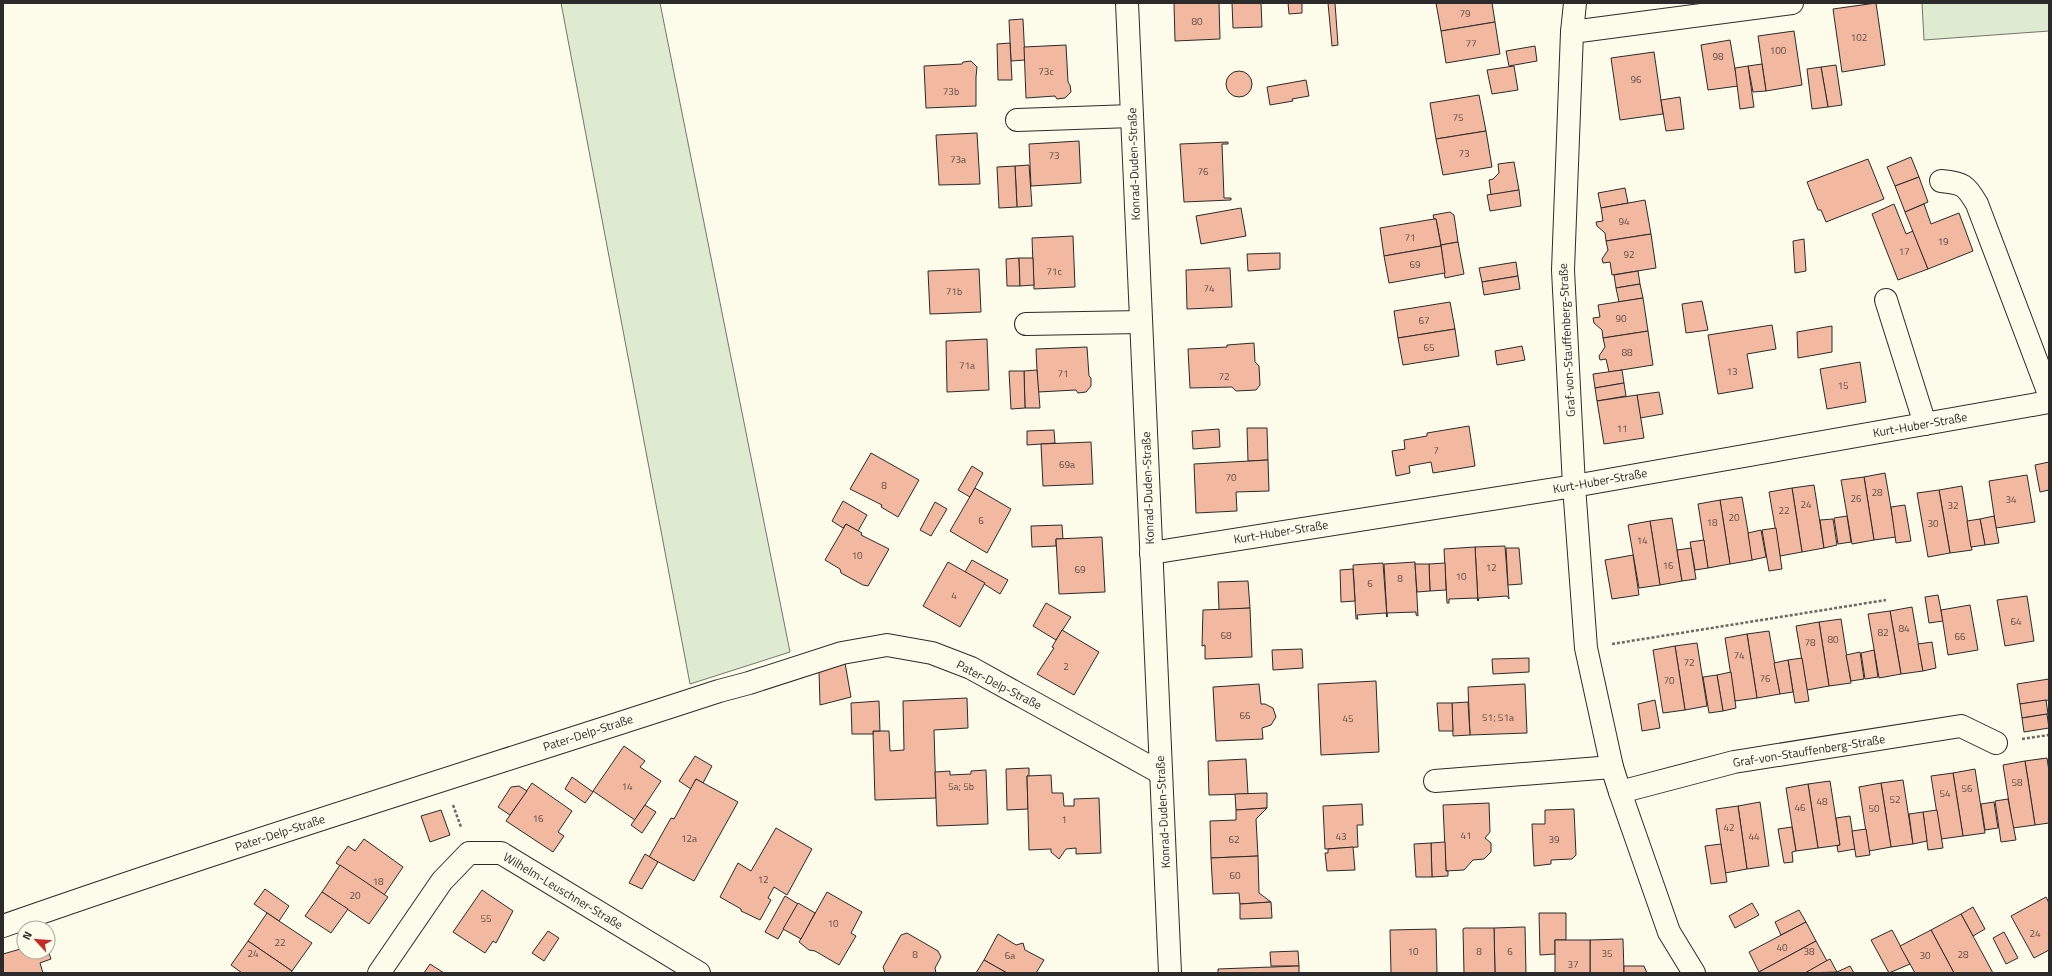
<svg xmlns="http://www.w3.org/2000/svg" width="2052" height="976" viewBox="0 0 2052 976" font-family="'Titillium Web',sans-serif">
<style>
.green{fill:#deebd1;stroke:#74746e}
.building{fill:#f2b8a0;stroke:#2b2b2b}
.lines{fill:none;stroke-linecap:round;stroke-linejoin:round}
.minor-casing{stroke:#2b2b2b;stroke-width:24}
.path{stroke:#6a6964;stroke-width:2.5;stroke-dasharray:3 2;stroke-linecap:butt}
.minor{stroke:#fdfbea;stroke-width:22}
.labels{text-anchor:middle;stroke-width:3;stroke-linejoin:round;paint-order:stroke}
.number-label{font-size:10px;fill:#5d4e48}
.street-label{font-size:12px;fill:#2b2b2b;stroke:#fdfbea}
</style>
<rect width="100%" height="100%" fill="#fdfbea"/>
<g class="green">
<path d="M561,3H660L790,652L690,684Z"/>
<path d="M1922,3H2049V31L1924,40Z"/>
</g>
<g class="building">
<path d="M1174,3H1219L1220,39L1175,41Z"/>
<path d="M1232,3H1261L1262,27L1233,28Z"/>
<path d="M1288,3H1302V13L1289,14Z"/>
<path d="M1328,3H1335L1338,45L1332,46Z"/>
<path d="M1436,3H1492L1495,22L1441,31Z"/>
<path d="M1876,3L1885,65L1842,72L1833,9Z"/>
<path d="M1023,19L1025,60L1011,61L1009,20Z"/>
<path d="M1495,22L1500,54L1446,63L1441,31Z"/>
<path d="M1794,31L1802,85L1766,91L1758,36Z"/>
<path d="M1730,40L1738,86L1708,90L1701,45Z"/>
<path d="M1010,43L1012,80H998L997,44Z"/>
<path d="M1066,45L1068,82L1070,85L1071,92L1065,98L1057,99L1055,96L1026,98L1024,47Z"/>
<path d="M1535,46L1537,61L1509,66L1506,51Z"/>
<path d="M1654,52L1663,114L1620,120L1611,58Z"/>
<path d="M971,61L977,67L976,77V106L926,108L924,66L962,64L963,62Z"/>
<path d="M1762,64L1766,91L1753,92L1748,66Z"/>
<path d="M1836,65L1842,105L1828,107L1821,67Z"/>
<path d="M1514,66L1518,90L1492,94L1487,70Z"/>
<path d="M1748,66L1754,107L1740,109L1735,68Z"/>
<path d="M1821,67L1828,107L1812,109L1807,69Z"/>
<circle cx="1239" cy="84" r="13"/>
<path d="M1306,80L1309,96L1292,99L1293,101L1270,105L1267,87Z"/>
<path d="M1479,95L1486,131L1436,139L1430,103Z"/>
<path d="M1680,97L1684,129L1666,131L1661,100Z"/>
<path d="M1486,131L1492,167L1443,175L1436,139Z"/>
<path d="M977,133L980,184L939,185L936,135Z"/>
<path d="M1079,141L1081,183L1031,186L1029,144Z"/>
<path d="M1228,142V144H1222L1224,198H1231V200L1184,202L1180,144Z"/>
<path d="M1911,157L1919,177L1895,186L1887,167Z"/>
<path d="M1868,159L1884,199L1826,222L1821,210H1818L1807,182Z"/>
<path d="M1514,162L1519,190L1491,195L1489,180L1493,179L1499,173L1498,164Z"/>
<path d="M1029,165L1032,206L1017,207L1015,166Z"/>
<path d="M1015,166L1017,207L999,208L997,167Z"/>
<path d="M1919,177L1928,202L1905,212L1895,186Z"/>
<path d="M1625,188L1628,203L1601,208L1598,193Z"/>
<path d="M1519,190L1521,206L1490,211L1487,195Z"/>
<path d="M1645,200L1651,234L1606,241L1605,233L1597,226L1596,222L1603,221L1601,208Z"/>
<path d="M1894,204L1906,234L1913,231L1928,269L1898,280L1872,214Z"/>
<path d="M1924,204L1931,224L1959,213L1973,251L1928,269L1905,212Z"/>
<path d="M1241,208L1246,236L1201,244L1196,216Z"/>
<path d="M1450,212L1454,215L1458,242L1441,245L1436,219H1434L1433,215Z"/>
<path d="M1434,219H1436L1441,246L1384,256L1380,228Z"/>
<path d="M1651,234L1656,268L1612,275L1610,262L1603,263L1602,259L1608,250L1606,241Z"/>
<path d="M1073,236L1075,287L1034,289L1032,238Z"/>
<path d="M1804,239L1806,271L1795,273L1793,241Z"/>
<path d="M1458,242L1464,274L1445,278L1441,245Z"/>
<path d="M1441,246L1445,273L1389,283L1384,256Z"/>
<path d="M1280,253V269L1248,271L1247,254Z"/>
<path d="M1019,258L1020,286H1007L1006,259Z"/>
<path d="M1019,258H1033L1034,285L1020,286Z"/>
<path d="M1516,262L1518,276L1482,282L1479,268Z"/>
<path d="M1228,268H1230L1232,307L1187,309L1186,270Z"/>
<path d="M979,269L981,312L930,314L928,271Z"/>
<path d="M1638,271L1640,284L1616,288L1614,275Z"/>
<path d="M1518,276L1520,289L1484,295L1482,282Z"/>
<path d="M1640,284L1643,298L1619,302L1616,288Z"/>
<path d="M1643,298L1648,331L1603,338L1602,330L1594,323L1593,318L1600,317L1598,305Z"/>
<path d="M1702,301L1708,330L1686,333L1682,304Z"/>
<path d="M1450,302L1455,329L1398,338L1394,311Z"/>
<path d="M1772,325L1776,349L1747,354L1753,388L1718,394L1708,335Z"/>
<path d="M1832,326V352L1798,358L1797,332Z"/>
<path d="M1455,329L1459,356L1403,365L1398,338Z"/>
<path d="M1648,331L1653,365L1609,372L1606,359L1600,360L1599,356L1605,347L1603,338Z"/>
<path d="M987,339L989,390L947,392L946,341Z"/>
<path d="M1254,343L1255,362L1259,366L1260,385L1256,390L1236,391L1232,387L1190,388L1188,349L1227,347V345Z"/>
<path d="M1522,346L1525,360L1497,365L1495,351Z"/>
<path d="M1087,347L1089,376L1091,378V386L1086,392L1078,393L1076,390L1038,392L1036,349Z"/>
<path d="M1860,362L1866,402L1827,409L1820,369Z"/>
<path d="M1037,370L1040,408H1025L1024,371Z"/>
<path d="M1622,370L1624,383L1595,388L1593,374Z"/>
<path d="M1009,371H1024L1025,408L1011,409Z"/>
<path d="M1624,383L1626,396L1597,401L1595,388Z"/>
<path d="M1659,392L1663,414L1640,418L1637,395Z"/>
<path d="M1637,395L1644,438L1604,444L1597,401Z"/>
<path d="M1469,426L1475,466L1433,473L1431,462L1409,466L1410,473L1396,476L1392,451L1405,449L1404,440L1427,436V433Z"/>
<path d="M1247,428H1267L1268,460L1248,461Z"/>
<path d="M1219,429L1220,447L1193,449L1192,431Z"/>
<path d="M1054,430L1055,443L1027,445V431Z"/>
<path d="M1091,442L1093,484L1043,486L1041,444Z"/>
<path d="M871,453L919,480L898,517L881,507L882,505L850,489Z"/>
<path d="M1268,460L1269,491L1236,492L1237,511L1196,513L1194,464Z"/>
<path d="M2049,462V490L2040,492L2035,465Z"/>
<path d="M972,466L983,473L970,497L958,490Z"/>
<path d="M1885,473L1896,537L1874,540L1864,477Z"/>
<path d="M2027,475L2035,522L1996,528L1989,481Z"/>
<path d="M1864,477L1874,540L1852,544L1841,480Z"/>
<path d="M1814,485L1824,548L1802,552L1792,488Z"/>
<path d="M1962,486L1972,550L1950,553L1939,490Z"/>
<path d="M975,488L1011,509L987,553L950,531Z"/>
<path d="M1792,488L1802,552L1780,556L1769,492Z"/>
<path d="M1939,490L1950,553L1928,557L1917,493Z"/>
<path d="M1742,497L1753,560L1730,564L1720,500Z"/>
<path d="M1720,500L1730,564L1708,568L1698,504Z"/>
<path d="M843,501L867,515L858,531L846,524L843,528L832,521Z"/>
<path d="M935,502L947,509L931,536L920,530Z"/>
<path d="M1905,505L1911,541L1896,543L1891,507Z"/>
<path d="M1847,516L1851,542L1838,544L1834,518Z"/>
<path d="M1994,516L1999,543L1985,545L1980,519Z"/>
<path d="M1672,518L1682,581L1660,585L1650,521Z"/>
<path d="M1833,519L1837,545L1824,548L1820,520Z"/>
<path d="M1980,519L1985,545L1971,547L1967,521Z"/>
<path d="M1650,521L1660,585L1639,588L1628,525Z"/>
<path d="M846,524L862,533L861,535L889,549L868,586L863,585L841,573L840,569L825,560Z"/>
<path d="M1062,525L1063,539H1056V546L1032,547L1031,526Z"/>
<path d="M1776,528L1782,569L1769,571L1762,530Z"/>
<path d="M1761,530L1766,557L1752,560L1748,533Z"/>
<path d="M1102,537L1105,592L1059,594L1056,539Z"/>
<path d="M1704,540L1708,568L1695,570L1690,542Z"/>
<path d="M1505,546L1509,599L1507,596L1479,598L1478,601L1475,547Z"/>
<path d="M1475,547L1478,601L1477,598L1449,599V603H1447L1444,549Z"/>
<path d="M1506,548H1519L1522,584L1508,585Z"/>
<path d="M1691,548L1696,579L1682,581L1677,550Z"/>
<path d="M1633,555L1639,595L1612,599L1605,560Z"/>
<path d="M972,560L1008,580L1000,594L965,572Z"/>
<path d="M948,562L985,583L960,627L923,606Z"/>
<path d="M1415,562L1418,616L1416,615V612L1387,613V617L1384,564Z"/>
<path d="M1383,563L1387,617L1386,613L1357,615L1358,619H1356L1353,565Z"/>
<path d="M1445,563L1446,590L1430,591L1429,564Z"/>
<path d="M1415,564H1429L1430,591L1417,592Z"/>
<path d="M1353,569L1355,601L1341,602L1340,570Z"/>
<path d="M1248,581L1250,608L1219,610L1218,582Z"/>
<path d="M1938,595L1943,621L1929,623L1925,597Z"/>
<path d="M2027,596L2034,641L2005,646L1997,600Z"/>
<path d="M1046,603L1071,617L1056,640L1033,626Z"/>
<path d="M1970,605L1978,650L1948,655L1941,610Z"/>
<path d="M1912,607L1923,671L1901,674L1890,611Z"/>
<path d="M1250,608L1252,657L1205,659V645L1202,646L1203,610Z"/>
<path d="M1890,611L1901,674L1879,678L1868,614Z"/>
<path d="M1841,619L1851,683L1829,686L1819,622Z"/>
<path d="M1819,622L1829,686L1807,690L1796,626Z"/>
<path d="M1062,630L1099,652L1074,695L1037,674L1054,648L1052,647Z"/>
<path d="M1769,631L1780,694L1757,698L1747,634Z"/>
<path d="M1747,634L1757,698L1735,701L1725,638Z"/>
<path d="M1932,642L1936,668L1923,671L1918,644Z"/>
<path d="M1697,643L1707,706L1685,710L1675,646Z"/>
<path d="M1675,646L1685,710L1663,713L1653,650Z"/>
<path d="M1302,649L1303,668L1273,670L1272,650Z"/>
<path d="M1874,650L1878,677L1865,679L1861,653Z"/>
<path d="M1860,652L1864,679L1851,681L1846,655Z"/>
<path d="M1529,658V672L1493,674L1492,659Z"/>
<path d="M1802,658L1809,701L1795,703L1788,660Z"/>
<path d="M1788,660L1793,692L1780,694L1774,663Z"/>
<path d="M845,663L851,697L820,705L819,671Z"/>
<path d="M1731,672L1736,708L1723,711L1717,675Z"/>
<path d="M1717,675L1723,711L1709,713L1703,677Z"/>
<path d="M2049,679V700L2020,704L2017,684Z"/>
<path d="M1376,681L1379,752L1321,755L1318,684Z"/>
<path d="M1259,684L1261,704H1265L1273,708L1276,717L1271,725L1262,728L1263,739L1216,741L1213,687Z"/>
<path d="M1525,684L1527,733L1470,735L1468,687Z"/>
<path d="M967,698L968,728L934,730L936,798L875,800L873,731H889L890,751L904,750L903,701Z"/>
<path d="M1655,700L1660,728L1642,731L1638,704Z"/>
<path d="M2046,700L2048,714L2022,718L2020,704Z"/>
<path d="M879,701L880,731H873V734H852L851,703Z"/>
<path d="M1468,702L1470,735L1453,736L1452,703Z"/>
<path d="M1437,703H1452L1453,731H1439Z"/>
<path d="M2047,714L2049,728L2024,732L2022,718Z"/>
<path d="M624,746L645,761L640,767L661,781L635,820L593,791Z"/>
<path d="M695,756L712,766L703,783L696,779L691,789L679,781Z"/>
<path d="M2047,758L2049,771V823L2035,825L2025,761Z"/>
<path d="M1246,759L1248,794L1209,795L1208,761Z"/>
<path d="M2025,761L2035,825L2013,828L2003,765Z"/>
<path d="M1029,768V776H1027L1028,809L1007,810L1006,769Z"/>
<path d="M1975,769L1985,833L1963,836L1953,773Z"/>
<path d="M986,770L988,824L937,826L935,772L950,771V775L971,774V771Z"/>
<path d="M1953,773L1963,836L1941,839L1931,776Z"/>
<path d="M1051,775L1052,793H1063L1064,806H1074V799L1099,798L1101,853L1076,854V848L1066,849L1059,859L1051,852V849L1029,850L1027,776Z"/>
<path d="M572,777L593,792L585,803L565,789Z"/>
<path d="M696,779L738,802L694,881L649,857L671,818L674,819Z"/>
<path d="M1903,780L1913,844L1891,847L1881,783Z"/>
<path d="M1830,781L1840,845L1818,848L1808,784Z"/>
<path d="M532,783L572,811L558,832L564,836L553,852L506,821Z"/>
<path d="M1881,783L1891,847L1869,851L1859,787Z"/>
<path d="M1808,784L1818,848L1796,851L1786,788Z"/>
<path d="M519,786L527,791L510,815L498,807L511,787Z"/>
<path d="M1267,793V808L1236,810L1235,794Z"/>
<path d="M2008,799L2016,840L2001,842L1995,801Z"/>
<path d="M1760,802L1769,866L1747,869L1738,806Z"/>
<path d="M1994,802L1998,828L1985,830L1981,804Z"/>
<path d="M1489,803L1490,832L1485,838L1491,843V852L1484,859L1473,860L1464,870L1446,871L1443,805Z"/>
<path d="M1362,804L1363,825H1357L1358,847L1325,849L1323,806Z"/>
<path d="M645,805L656,812L642,833L631,825Z"/>
<path d="M1738,806L1747,869L1725,873L1716,809Z"/>
<path d="M1267,808L1256,819L1258,856L1211,858L1210,821L1236,820V810Z"/>
<path d="M1574,809L1576,855L1572,859L1551,860V864L1534,866L1532,824H1545V810Z"/>
<path d="M441,810L450,835L430,842L421,816Z"/>
<path d="M1937,810L1943,848L1928,850L1923,812Z"/>
<path d="M1923,812L1927,841L1913,844L1909,814Z"/>
<path d="M1850,816L1855,849L1838,852L1837,846L1840,845L1836,818Z"/>
<path d="M1792,827L1796,851L1792,852L1793,862L1784,863L1778,829Z"/>
<path d="M776,828L812,849L787,895L774,887L768,898L771,900L760,920L741,911V909L720,897L738,863L751,871Z"/>
<path d="M1866,829L1870,855L1856,857L1852,831Z"/>
<path d="M364,839L403,867L384,895L336,863L348,846L355,851Z"/>
<path d="M1445,842L1446,871H1448V876L1432,877L1431,843Z"/>
<path d="M1431,843L1432,877H1416L1414,844Z"/>
<path d="M1721,844L1727,882L1711,884L1705,846Z"/>
<path d="M1353,847L1355,870L1327,871L1325,853H1328V849Z"/>
<path d="M645,854L658,862L642,889L629,883Z"/>
<path d="M1258,856L1259,893L1271,902L1240,904L1239,893L1213,894L1211,858Z"/>
<path d="M340,865L388,897L369,924L322,892Z"/>
<path d="M265,889L289,906L279,921L254,904Z"/>
<path d="M482,890L513,911L496,943L493,941L485,953L453,932Z"/>
<path d="M322,892L348,909L331,933L305,916Z"/>
<path d="M827,892L862,912L851,933L856,936L839,965L815,951L809,950L799,942Z"/>
<path d="M785,896L798,904L778,939L765,932Z"/>
<path d="M2046,897L2049,903V950L2034,958L2011,916Z"/>
<path d="M1271,902L1272,918L1240,919V904Z"/>
<path d="M798,903L815,913L801,939L783,929Z"/>
<path d="M1752,903L1759,915L1735,928L1729,916Z"/>
<path d="M1973,907L1985,929L1973,936L1961,914Z"/>
<path d="M1799,910L1806,922L1781,935L1775,922Z"/>
<path d="M267,913L312,943L292,971L248,941Z"/>
<path d="M1539,913H1566V940H1555V954L1540,955Z"/>
<path d="M1961,914L1973,936L1993,973H1954L1931,930Z"/>
<path d="M1806,922L1816,941L1759,972L1749,952Z"/>
<path d="M1523,927H1525L1526,973H1495L1494,928Z"/>
<path d="M1465,928H1494L1495,973H1464L1463,929Z"/>
<path d="M1436,929L1437,973H1391L1390,930Z"/>
<path d="M1892,930L1910,964L1889,973L1871,940Z"/>
<path d="M1931,930L1954,973H1915L1900,946Z"/>
<path d="M548,931L559,938L544,961L532,953Z"/>
<path d="M2004,932L2018,958L2006,964L1993,938Z"/>
<path d="M907,933L938,951L941,957L935,968L936,973H885L883,967L901,935Z"/>
<path d="M998,934L1016,945L1023,943L1025,950L1044,960L1036,973H1007L984,960Z"/>
<path d="M1623,939L1624,973H1590V940Z"/>
<rect x="1555" y="940" width="35" height="33"/>
<path d="M248,941L292,971L291,973H242L231,965Z"/>
<path d="M1816,941L1827,961L1805,973H1760L1759,972Z"/>
<path d="M24,948V952H48V950L51,959L40,963L43,973H3V954Z"/>
<path d="M1298,951L1299,966H1271L1270,952Z"/>
<path d="M1830,959L1837,972L1805,973L1826,961Z"/>
<path d="M984,960L1007,973H976Z"/>
<path d="M430,964L444,973H424Z"/>
<path d="M1299,966V973H1218V969Z"/>
<path d="M1624,966H1644L1647,973H1624Z"/>
<path d="M1850,966L1854,973H1835L1837,972Z"/>
</g>
<g class="lines">
<g class="minor-casing">
<g id="minor">
<path d="M1127,3L1170,973"/>
<path d="M1575,3L1572,32L1792,3"/>
<path d="M1572,32L1563,270L1574,486L1586,648L1612,767L1620,792L1669,932L1694,973"/>
<path d="M1017,120L1132,116"/>
<path d="M1941,181C1963,183 1966,185 1977,204L2049,394"/>
<path d="M1886,300L1925,424"/>
<path d="M1026,324L1141,322"/>
<path d="M1151,553L1574,486L2049,402"/>
<path d="M1435,781L1612,767"/>
<path d="M1620,792L1734,762L1961,726L1996,743"/>
<path d="M3,926C240,843 480,769 719,691L749,683L842,653L887,645L932,653L971,668L1161,773"/>
<path d="M379,973L442,881L469,853H501L699,973"/>
</g>
</g>
<g class="path">
<path d="M1612,644L1886,600"/>
<path d="M2022,739L2049,735"/>
<path d="M453,805L461,827"/>
</g>
<use href="#minor" class="minor"/>
</g>
<g class="labels">
<g class="number-label">
<text x="1465" y="17">79</text>
<text x="1197" y="25">80</text>
<text x="1859" y="41">102</text>
<text x="1471" y="47">77</text>
<text x="1778" y="54">100</text>
<text x="1718" y="60">98</text>
<text x="1046" y="75">73c</text>
<text x="1636" y="83">96</text>
<text x="951" y="95">73b</text>
<text x="1458" y="121">75</text>
<text x="1464" y="157">73</text>
<text x="1054" y="159">73</text>
<text x="958" y="163">73a</text>
<text x="1203" y="175">76</text>
<text x="1624" y="225">94</text>
<text x="1410" y="241">71</text>
<text x="1943" y="245">19</text>
<text x="1904" y="255">17</text>
<text x="1629" y="258">92</text>
<text x="1415" y="268">69</text>
<text x="1054" y="275">71c</text>
<text x="1209" y="292">74</text>
<text x="954" y="295">71b</text>
<text x="1621" y="322">90</text>
<text x="1424" y="324">67</text>
<text x="1429" y="351">65</text>
<text x="1627" y="356">88</text>
<text x="967" y="369">71a</text>
<text x="1732" y="375">13</text>
<text x="1063" y="377">71</text>
<text x="1224" y="380">72</text>
<text x="1843" y="389">15</text>
<text x="1622" y="432">11</text>
<text x="1436" y="454">7</text>
<text x="1067" y="468">69a</text>
<text x="1231" y="481">70</text>
<text x="884" y="489">8</text>
<text x="1877" y="496">28</text>
<text x="1856" y="502">26</text>
<text x="2011" y="503">34</text>
<text x="1806" y="508">24</text>
<text x="1953" y="509">32</text>
<text x="1784" y="514">22</text>
<text x="1734" y="521">20</text>
<text x="981" y="524">6</text>
<text x="1712" y="526">18</text>
<text x="1933" y="527">30</text>
<text x="1642" y="544">14</text>
<text x="857" y="559">10</text>
<text x="1668" y="569">16</text>
<text x="1491" y="571">12</text>
<text x="1080" y="573">69</text>
<text x="1461" y="580">10</text>
<text x="1400" y="582">8</text>
<text x="1370" y="587">6</text>
<text x="954" y="599">4</text>
<text x="2016" y="625">64</text>
<text x="1904" y="632">84</text>
<text x="1883" y="636">82</text>
<text x="1226" y="639">68</text>
<text x="1960" y="640">66</text>
<text x="1833" y="643">80</text>
<text x="1810" y="646">78</text>
<text x="1739" y="659">74</text>
<text x="1689" y="666">72</text>
<text x="1066" y="670">2</text>
<text x="1765" y="682">76</text>
<text x="1669" y="684">70</text>
<text x="1245" y="719">66</text>
<text x="1498" y="721">51; 51a</text>
<text x="1348" y="722">45</text>
<text x="2017" y="786">58</text>
<text x="627" y="790">14</text>
<text x="961" y="790">5a; 5b</text>
<text x="1967" y="792">56</text>
<text x="1945" y="797">54</text>
<text x="1895" y="803">52</text>
<text x="1822" y="805">48</text>
<text x="1800" y="811">46</text>
<text x="1874" y="812">50</text>
<text x="538" y="822">16</text>
<text x="1064" y="823">1</text>
<text x="1729" y="831">42</text>
<text x="1466" y="839">41</text>
<text x="1341" y="840">43</text>
<text x="1754" y="840">44</text>
<text x="689" y="842">12a</text>
<text x="1234" y="843">62</text>
<text x="1554" y="843">39</text>
<text x="1235" y="879">60</text>
<text x="763" y="883">12</text>
<text x="378" y="885">18</text>
<text x="355" y="899">20</text>
<text x="486" y="922">55</text>
<text x="833" y="927">10</text>
<text x="2035" y="937">24</text>
<text x="280" y="946">22</text>
<text x="1782" y="951">40</text>
<text x="1413" y="955">10</text>
<text x="1479" y="955">8</text>
<text x="1510" y="955">6</text>
<text x="1809" y="955">38</text>
<text x="253" y="957">24</text>
<text x="1607" y="957">35</text>
<text x="915" y="958">8</text>
<text x="1963" y="958">28</text>
<text x="1010" y="959">6a</text>
<text x="1925" y="959">30</text>
<text x="1573" y="968">37</text>
</g>
<g class="street-label">
<text transform="translate(1134 164) rotate(-92)" y="4">Konrad-Duden-Straße</text>
<text transform="translate(1567 340) rotate(-93)" y="4">Graf-von-Stauffenberg-Straße</text>
<text transform="translate(1920 425) rotate(-10)" y="4">Kurt-Huber-Straße</text>
<text transform="translate(1600 481) rotate(-10)" y="4">Kurt-Huber-Straße</text>
<text transform="translate(1148 488) rotate(-92)" y="4">Konrad-Duden-Straße</text>
<text transform="translate(1281 532) rotate(-9)" y="4">Kurt-Huber-Straße</text>
<text transform="translate(999 685) rotate(27)" y="4">Pater-Delp-Straße</text>
<text transform="translate(588 733) rotate(-18)" y="4">Pater-Delp-Straße</text>
<text transform="translate(1809 751) rotate(-9)" y="4">Graf-von-Stauffenberg-Straße</text>
<text transform="translate(1163 812) rotate(-93)" y="4">Konrad-Duden-Straße</text>
<text transform="translate(280 833) rotate(-18)" y="4">Pater-Delp-Straße</text>
<text transform="translate(563 891) rotate(31)" y="4">Wilhelm-Leuschner-Straße</text>
</g>
</g>
<rect width="2052" height="976" fill="none" stroke="#2b2b2b" stroke-width="8"/>
<g transform="translate(36 940) rotate(296)"><circle r="19" fill="#fdfbea" stroke="#a9a89e"/>
<path d="M0-3L7 15L0 10L-7 15Z" fill="#c62828"/>
<text y="-6" font-size="11" font-weight="bold" text-anchor="middle" fill="#2b2b2b">N</text>
</g>
</svg>
